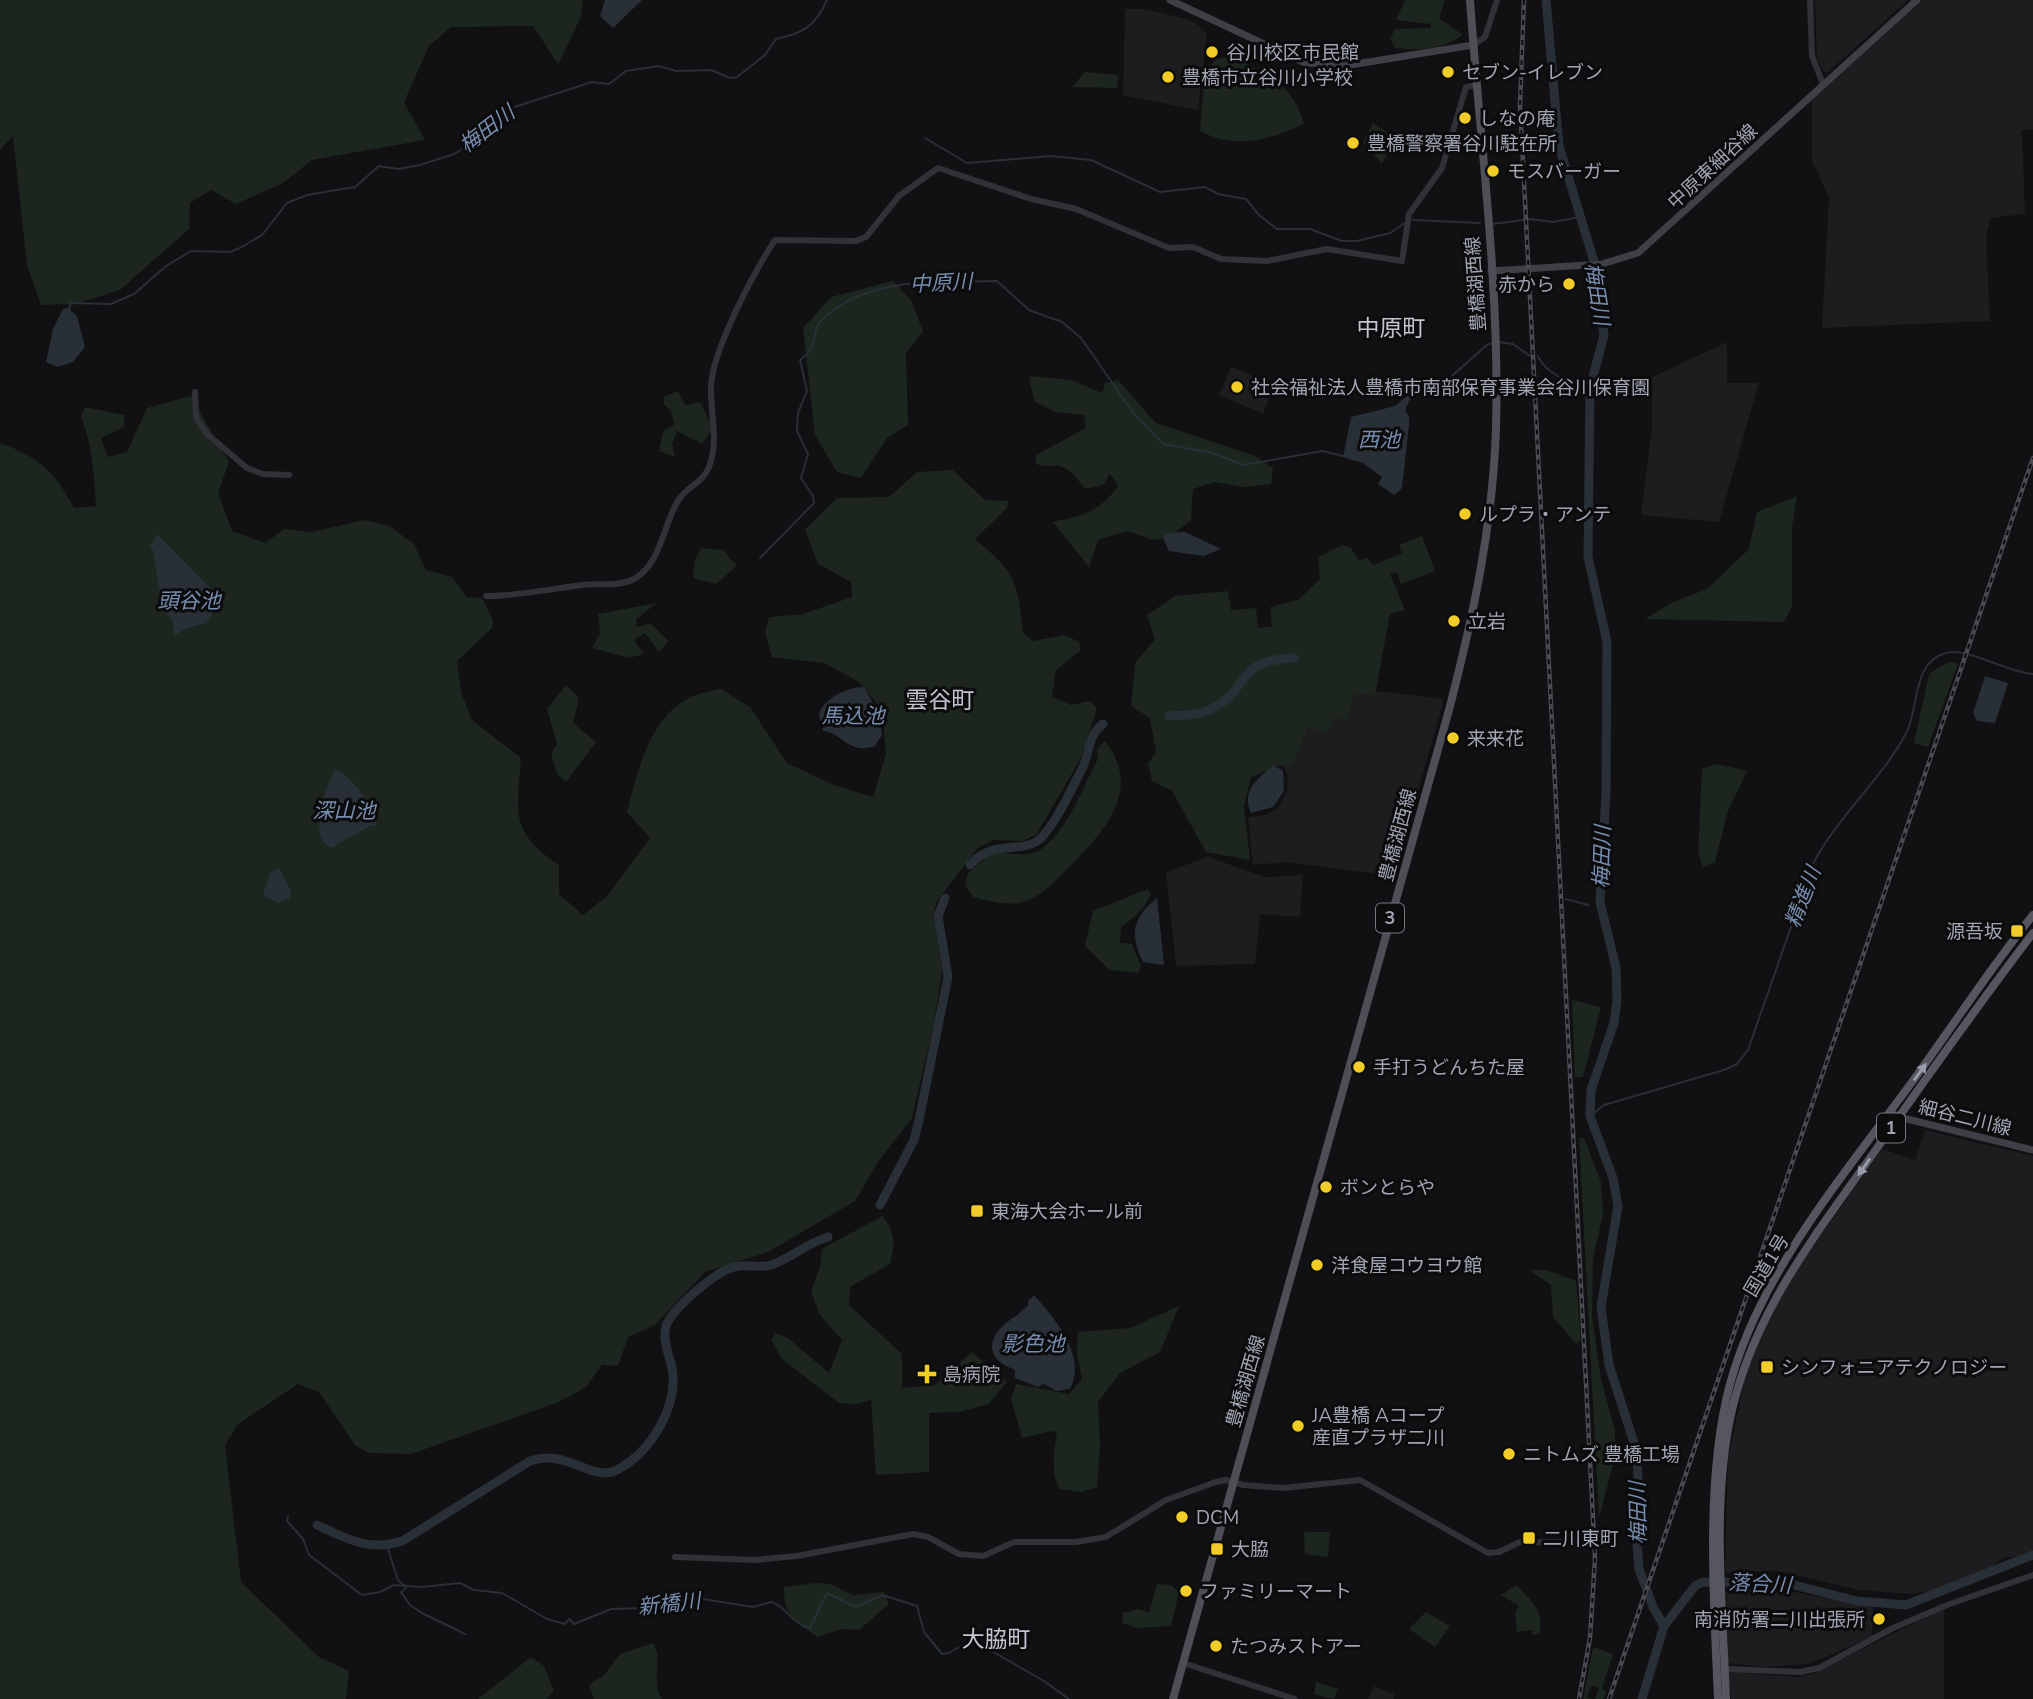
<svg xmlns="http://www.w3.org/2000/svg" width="2033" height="1699" viewBox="0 0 2033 1699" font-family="'Nunito Sans','Noto Sans JP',sans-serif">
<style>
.built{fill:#1d1c1f}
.green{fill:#1d251f}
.water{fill:#292f37}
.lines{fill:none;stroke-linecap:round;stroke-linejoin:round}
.stream{stroke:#292f37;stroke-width:2}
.river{stroke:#292f37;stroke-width:9}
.tertiary{stroke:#313237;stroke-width:6}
.secondary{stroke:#3f4047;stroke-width:7}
.primary{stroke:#4d4e56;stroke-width:8}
.trunk{stroke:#55565f;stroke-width:8}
.rail-casing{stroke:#4a4b52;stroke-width:4.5}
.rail{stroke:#0c0c0d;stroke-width:2;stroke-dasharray:5;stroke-linecap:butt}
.oneway{fill:#999cab}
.poi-dot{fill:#f3cd27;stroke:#0c0c0d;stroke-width:2.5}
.labels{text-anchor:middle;stroke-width:6;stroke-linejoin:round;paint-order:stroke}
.shield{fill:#0c0c0d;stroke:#747681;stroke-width:2}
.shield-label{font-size:18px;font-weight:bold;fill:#a1a4b3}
.poi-label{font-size:19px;fill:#a1a4b3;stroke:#0c0c0d;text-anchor:start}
.street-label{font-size:19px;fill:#a1a4b3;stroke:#0c0c0d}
.water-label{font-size:21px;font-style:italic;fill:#778daf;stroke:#0c0c0d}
.quarter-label{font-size:23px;fill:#c2c4cf;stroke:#0c0c0d}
</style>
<rect width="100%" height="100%" fill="#111012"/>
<g class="built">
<path d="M1815,0H1908L1828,72H1824L1817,59Z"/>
<path d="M1922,0H2033V130H2022L2025,214L1991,218L1986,237L1990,321L1822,328L1829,197L1812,161V99Z"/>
<path d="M1125,9H1144L1191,20L1207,33L1198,110L1123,95Z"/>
<path d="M1727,342V383H1759L1719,522L1641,515L1652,426V377Z"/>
<path d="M1231,367L1274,384L1263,414L1219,395Z"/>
<path d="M1352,688L1444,699L1394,876L1286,862L1253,865L1248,817L1265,815L1278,808L1287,791L1288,775L1280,759L1308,724Z"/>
<path d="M1208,857L1265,877L1303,875L1300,917L1260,914L1255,964L1176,966L1166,872Z"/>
<path d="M1925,1130L2033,1156V1554L2003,1558L1992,1567L1935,1590L1910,1594L1858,1590L1779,1571L1747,1572V1587H1768L1873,1607L1872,1637L1809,1664L1763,1667L1728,1663L1726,1590L1741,1588V1574L1725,1572L1728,1459L1745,1378L1762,1328L1792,1276L1882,1149L1915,1160Z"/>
<path d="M1944,1608V1699H1731L1729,1672L1797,1677L1817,1672Z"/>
<path d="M1374,1686L1394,1694V1699H1368Z"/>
</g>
<g class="green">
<path d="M0,0H583L581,17L558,64L533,26L451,27L429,46L404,102L425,140L312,160L283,183L236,204L211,190L190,203L189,229L120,290L75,304L41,305L27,266L13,136L0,150Z"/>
<path d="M1405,0H1445L1439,18L1463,35C1444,49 1419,51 1395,48L1390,39L1395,29L1431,28V24L1396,20Z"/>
<path d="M1234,57C1268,75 1293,84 1304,124C1269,140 1236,150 1200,131L1204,79L1215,59Z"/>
<path d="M1085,72L1118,75L1117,88L1072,87Z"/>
<path d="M1373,123L1396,138L1382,164L1363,142Z"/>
<path d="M893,281L911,300L923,331L906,353L908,425L887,438L861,478L837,472L815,435L803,328L831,297Z"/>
<path d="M1029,376L1071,380L1102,393L1105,383L1118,380L1156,423L1255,456L1273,468L1271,484L1243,487L1214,482L1193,489L1191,520L1169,538L1153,540L1127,531L1098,540L1089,567L1053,522C1084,515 1098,513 1118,486L1110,474L1103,485L1085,489C1078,480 1070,468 1059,466C1051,465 1045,467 1036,464V455L1086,428L1084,415L1055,412L1034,401Z"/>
<path d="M678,391L685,405L700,402L713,428L702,444L677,431L672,444L675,457L659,451L663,431L674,425L671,411L664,404V397Z"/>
<path d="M191,396L229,462L218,493L232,531L265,543L284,529L312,532L364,520L389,526L414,544L426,570L452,577L467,597L482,598L493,620L492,628L457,661L461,692L472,720L521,758C517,813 509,831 559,865V894L583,915L607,896L650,838L627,812C637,773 649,718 689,698C698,693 711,691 721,689L750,707L787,763L834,785L873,797L886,754L882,710L859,682L824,663L772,657L765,633L769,617L803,614L852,597L851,582L818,564L805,530L837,498L889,497L917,472L953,470L985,500L1008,501L1007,508L975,539C1017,574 1017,580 1023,633L1033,641L1065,635L1079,642L1081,650L1056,670L1052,697L1071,705L1090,701L1097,709L1080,760L1036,835L1022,841L993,840L978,848L937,901L933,914L942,971L934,1023L912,1118L878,1162L855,1201L768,1252L705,1272L655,1325L628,1337L618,1366L602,1365L586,1387L559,1402L411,1454L369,1453L355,1445L319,1392L298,1384L238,1424L225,1445L241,1582L319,1657L349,1671L346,1699H0V443C41,458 54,471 74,508L96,506C95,481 91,440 81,417L85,407L124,415V427L101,438L108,457L127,452L147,408Z"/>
<path d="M1797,496L1792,527V607L1784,622L1645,619L1673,602L1707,589L1749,549L1757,512Z"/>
<path d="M1422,536L1435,571L1401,584L1397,572L1390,574L1405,610L1390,614L1375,695L1355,693L1348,720L1334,718L1328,732L1307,728L1293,765L1279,766L1251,777L1244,807L1250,860L1206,852L1172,791L1152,781L1148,764L1156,752L1150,718L1131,706L1135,663L1155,639L1147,615L1175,596L1228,591L1231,610L1256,608L1258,628L1272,626L1270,607L1298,600L1320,579L1318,557L1342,545L1351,548L1359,561L1367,557L1373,565L1402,553L1399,545Z"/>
<path d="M701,548L723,550L737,566L716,584L693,578L695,559Z"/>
<path d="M657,603L636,619L637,627L650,623L669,641L659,652L645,633L634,640L644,654L629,658L592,648L600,633L598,614Z"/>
<path d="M1949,662L1958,664L1928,747L1914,743L1928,678L1931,672Z"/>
<path d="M566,685L579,698L573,723L596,742L566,782L557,774L551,754L557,744L547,709Z"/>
<path d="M1105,741C1144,790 1103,833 1069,867C1056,880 1044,894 1027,901C1011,907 989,901 973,897L965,885L968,873L994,851C1010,854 1029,858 1043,848C1070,826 1082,788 1098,759L1097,750Z"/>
<path d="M1717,764L1747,771L1728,811L1715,862L1703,868L1698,853L1702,769Z"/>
<path d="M1148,889L1151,894C1145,908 1133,919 1121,927L1120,943L1132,944L1141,966L1138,973L1110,970L1085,946L1093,911Z"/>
<path d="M1572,1000L1601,1007L1583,1077H1575Z"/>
<path d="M1579,1138H1584L1601,1182L1603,1214L1593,1259L1592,1316L1601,1379L1615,1431V1457L1599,1518Z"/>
<path d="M882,1216C896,1232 895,1244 890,1264L850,1287L849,1305L902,1354V1388L935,1385L972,1352L1007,1382L989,1404L959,1412L929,1413V1472L876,1475L871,1400L855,1404L839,1403L782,1359L771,1340L776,1333L789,1339L829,1373L842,1340L820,1315L811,1291L820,1267L822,1249Z"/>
<path d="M1529,1270H1547L1576,1281L1581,1339L1576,1344L1553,1317L1551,1285Z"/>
<path d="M1179,1306L1160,1352L1120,1373L1098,1402L1100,1444L1097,1487L1080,1492L1060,1489C1050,1473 1054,1451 1057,1433L1051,1431L1022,1438L1011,1399L1016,1384L1069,1394L1082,1379L1077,1353L1078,1332L1130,1328Z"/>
<path d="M1304,1532H1330L1328,1557L1305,1554Z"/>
<path d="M816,1583L831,1584L853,1595L884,1592L889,1604L859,1630L841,1629L818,1637C797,1623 783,1615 784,1587Z"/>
<path d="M1157,1584L1171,1585L1179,1592L1171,1626L1137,1628L1122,1623L1123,1613L1139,1609L1149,1613Z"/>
<path d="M1516,1585C1531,1600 1543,1610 1540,1632L1533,1636L1532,1630L1517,1632L1515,1613L1519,1606L1501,1595Z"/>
<path d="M1426,1612L1450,1626L1435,1647L1409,1629Z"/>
<path d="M653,1643C664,1660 650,1681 662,1699H594L589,1685L604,1675L620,1654Z"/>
<path d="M1593,1647L1613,1654L1602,1688L1606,1692L1603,1699H1595L1599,1688L1592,1685L1587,1697L1592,1699H1583Z"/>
<path d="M531,1657L544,1666L554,1691L546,1699H478Z"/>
<path d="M1316,1682L1338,1689L1334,1699L1314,1694Z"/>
</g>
<g class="water">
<path d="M605,0H642L613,28L600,16Z"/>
<path d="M68,308L77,316L85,347L73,362L57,367L46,362L53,329L63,309Z"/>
<path d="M1408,395L1410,398L1405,411L1409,416V425L1402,488L1394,495L1378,484L1382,477L1363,463L1343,457L1351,417L1395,406Z"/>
<path d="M1185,532L1221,549L1204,556L1169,551L1163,537L1166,533Z"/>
<path d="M157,534L221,599L206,623L184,629L175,636L172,620L163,611L166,605L161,600L153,550L150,546Z"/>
<path d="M1985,676L2008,683L1995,723L1977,721L1973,713Z"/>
<path d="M864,687L879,714L882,735L875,746C847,755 844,733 823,731L819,714C824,698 848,687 864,687Z"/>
<path d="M1273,765L1283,771L1284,791L1273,807L1251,813C1241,790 1258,779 1273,765Z"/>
<path d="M335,770C354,775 372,808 377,826H370L331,848C312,836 323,822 319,806C327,793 327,782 335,770Z"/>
<path d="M279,868L291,891L290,898L278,903L263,895L270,872Z"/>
<path d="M1157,898L1164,965L1143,962C1129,933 1133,918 1157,898Z"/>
<path d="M1034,1295C1056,1320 1087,1356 1070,1389L1056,1391L1044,1384L1038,1387L1015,1378V1370C979,1357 990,1331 1016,1316C1021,1313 1022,1309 1028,1306V1301Z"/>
</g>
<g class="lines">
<g class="stream">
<path d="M925,138L967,163L1051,156L1091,160L1160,192L1205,187L1218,194L1246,199L1259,215L1277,229H1310L1342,241H1357L1390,233L1405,223"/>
<path d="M1413,220L1480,223"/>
<path d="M1493,224L1530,219L1553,222L1580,217"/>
<path d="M69,309L71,303L111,304L134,294L166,266L191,251L230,252L240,248L262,235L287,203L307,195L355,187L379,166L398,169L420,165L454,154L473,143L482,130L508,109L592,82L609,84L626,71L659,66L676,71L711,70L730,78L737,77L765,55L776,39C803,33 815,27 827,0"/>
<path d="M1499,342L1513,344L1530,356"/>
<path d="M1538,356C1544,372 1574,387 1590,388"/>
<path d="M1409,399L1426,383H1444L1488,344L1494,343"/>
<path d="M760,558L814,503L813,496L801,478L808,454L797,431L798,413L807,391L800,360C802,358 809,354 811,349C816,339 813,329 822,320C865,276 941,282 997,281L1029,310L1062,322L1081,338L1134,414L1163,444L1213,453L1243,465L1323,451L1343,456"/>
<path d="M1566,899L1588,905"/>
<path d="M1590,1116L1604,1105L1724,1070L1737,1064L1748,1050L1813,864C1838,815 1887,774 1908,729C1919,703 1913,662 1946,653C1968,647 2006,672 2033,674"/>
<path d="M288,1516L287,1521L303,1539L309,1555L362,1595L380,1592L394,1585L422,1587L460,1583L474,1590L502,1593L547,1619L565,1624L569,1619L574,1624L611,1609L643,1608L652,1603L697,1598L753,1607L771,1602C786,1606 792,1624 810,1628L827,1593L856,1607L882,1595L917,1606L924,1632L942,1654L949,1653L972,1640L1044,1681L1069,1699"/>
<path d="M387,1546L398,1580L406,1587"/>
<path d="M406,1588L401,1592L410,1605L422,1613L465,1634"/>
</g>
<g class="river">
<path d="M1546,0L1559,146L1596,268L1604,335L1590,388L1588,557L1607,642L1606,793L1600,902L1616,968L1617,1001L1614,1023L1591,1090L1590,1116L1613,1178L1618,1206L1601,1307L1609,1365L1636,1449L1638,1477L1635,1518L1639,1569L1653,1607L1664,1626L1642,1699"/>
<path d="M1169,716C1184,715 1200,716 1213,708C1252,687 1233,661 1294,658"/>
<path d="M970,865C995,837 1024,856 1042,837C1058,819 1072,788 1083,767C1090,751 1088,735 1103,724"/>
<path d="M880,1205L914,1140L919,1120L948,977L938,916L945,898"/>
<path d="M317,1525C347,1539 372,1553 404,1540L530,1461C568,1448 592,1483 617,1470C651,1452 679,1406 672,1368C669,1354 662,1340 666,1326C672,1309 716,1271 734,1267C746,1263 758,1269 771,1265C791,1258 807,1243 828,1237"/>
<path d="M1664,1626L1695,1586L1703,1582L1786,1583L1857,1601L1906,1605L2033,1555"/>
</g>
<g class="tertiary">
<path d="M1810,0L1812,56L1823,84"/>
<path d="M1473,45L1485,37L1497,0"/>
<path d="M195,392L196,418L207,434L247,468L263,474L289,475"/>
<path d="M486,596C520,596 549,589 582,585C599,583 618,587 634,579C661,565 664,522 678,501C688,484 705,484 711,461C718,435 710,412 711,386C713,349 754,272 775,240L856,241L866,237L899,196L938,168L1031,199L1076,209L1169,248L1193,247L1221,259L1267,261L1327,249L1402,261L1409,214L1442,168L1466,87L1477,85"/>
<path d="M675,1557L755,1560L797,1556L913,1534L928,1537L959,1554L983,1556L1014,1542H1076L1106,1537L1166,1500L1216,1482L1226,1480L1243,1485L1283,1488L1360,1480L1488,1553L1499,1552L1520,1542L1587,1543"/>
<path d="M1183,1663L1295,1699"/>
<path d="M1725,1669L1800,1672L1819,1668L1893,1628L1947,1605L2033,1575"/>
</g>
<g class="secondary">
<path d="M1170,0L1305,63L1350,65L1473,45"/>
<path d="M1491,271L1602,264L1638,253L1917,0"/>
<path d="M1891,1112L1899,1117L2033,1150"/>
</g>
<path class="primary" d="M1173,1699L1449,710C1473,617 1493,525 1496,428C1500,286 1480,142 1470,0"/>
<g class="trunk">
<path d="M1718,1699C1714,1603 1705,1481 1729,1388C1758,1275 1844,1175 1912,1082C1953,1026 1990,968 2033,915"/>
<path d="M1726,1699C1723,1609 1712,1514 1729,1424C1750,1316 1813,1239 1875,1151C1926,1078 1979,1004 2033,933"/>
</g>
<g class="rail-casing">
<g id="rail">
<path d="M1524,0L1520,104L1595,1558L1590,1638L1579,1699"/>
<path d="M1609,1699L2033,458"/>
</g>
</g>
<use href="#rail" class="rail"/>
</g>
<defs><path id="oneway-solid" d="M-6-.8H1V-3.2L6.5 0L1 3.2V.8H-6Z" transform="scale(1.75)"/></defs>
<g class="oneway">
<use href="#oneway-solid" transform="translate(1920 1072) rotate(-54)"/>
<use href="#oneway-solid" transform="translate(1864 1167) rotate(125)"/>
</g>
<g class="poi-dot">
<circle cx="1212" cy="52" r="7"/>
<circle cx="1448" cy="72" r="7"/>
<circle cx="1168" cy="77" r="7"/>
<circle cx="1465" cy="118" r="7"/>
<circle cx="1353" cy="143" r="7"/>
<circle cx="1493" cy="171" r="7"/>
<circle cx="1569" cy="284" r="7"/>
<circle cx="1237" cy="387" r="7"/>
<circle cx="1465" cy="514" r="7"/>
<circle cx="1454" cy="621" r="7"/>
<circle cx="1453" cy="738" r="7"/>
<rect x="2010" y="924" width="14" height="14" rx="3.5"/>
<circle cx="1359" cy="1067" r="7"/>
<circle cx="1326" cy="1187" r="7"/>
<rect x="970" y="1204" width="14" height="14" rx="3.5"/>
<circle cx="1317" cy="1265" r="7"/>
<rect x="1760" y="1360" width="14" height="14" rx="3.5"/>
<path d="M923.5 1363.5h7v7h7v7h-7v7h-7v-7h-7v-7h7z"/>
<circle cx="1298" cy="1426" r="7"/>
<circle cx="1509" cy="1454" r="7"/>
<circle cx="1182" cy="1517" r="7"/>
<rect x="1522" y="1531" width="14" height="14" rx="3.5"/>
<rect x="1210" y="1542" width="14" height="14" rx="3.5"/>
<circle cx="1186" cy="1591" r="7"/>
<circle cx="1879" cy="1619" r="7"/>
<circle cx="1216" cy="1646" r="7"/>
</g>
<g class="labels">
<g class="shield">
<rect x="1376" y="903.5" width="28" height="29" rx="5"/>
<rect x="1877" y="1113.5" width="28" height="29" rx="5"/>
</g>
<g class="shield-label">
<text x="1390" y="924">3</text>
<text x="1891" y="1134">1</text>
</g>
<g class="poi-label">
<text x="1226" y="59">谷川校区市民館</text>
<text x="1462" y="79">セブン-イレブン</text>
<text x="1182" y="84">豊橋市立谷川小学校</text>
<text x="1479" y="125">しなの庵</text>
<text x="1367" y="150">豊橋警察署谷川駐在所</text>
<text x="1507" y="178">モスバーガー</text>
<text x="1555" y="291" text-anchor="end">赤から</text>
<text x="1251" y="394">社会福祉法人豊橋市南部保育事業会谷川保育園</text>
<text x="1479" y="521">ルプラ・アンテ</text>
<text x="1468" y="628">立岩</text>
<text x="1467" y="745">来来花</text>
<text x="2003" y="938" text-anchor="end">源吾坂</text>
<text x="1373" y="1074">手打うどんちた屋</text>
<text x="1340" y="1194">ボンとらや</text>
<text x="991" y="1218">東海大会ホール前</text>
<text x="1331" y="1272">洋食屋コウヨウ館</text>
<text x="1781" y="1374">シンフォニアテクノロジー</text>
<text x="943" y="1381">島病院</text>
<text x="1312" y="1422">JA豊橋 Aコープ<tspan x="1312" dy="22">産直プラザ二川</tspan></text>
<text x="1523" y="1461">ニトムズ 豊橋工場</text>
<text x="1196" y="1524">DCM</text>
<text x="1543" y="1545">二川東町</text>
<text x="1231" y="1556">大脇</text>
<text x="1200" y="1598">ファミリーマート</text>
<text x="1865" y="1626" text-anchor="end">南消防署二川出張所</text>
<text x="1230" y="1653">たつみストアー</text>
</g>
<g class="street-label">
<text transform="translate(1712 166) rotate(-43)" y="7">中原東細谷線</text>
<text transform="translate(1475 284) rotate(-94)" y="7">豊橋湖西線</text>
<text transform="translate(1397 835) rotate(-75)" y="7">豊橋湖西線</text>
<text transform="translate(1965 1117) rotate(14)" y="7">細谷二川線</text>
<text transform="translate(1766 1265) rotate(-59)" y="7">国道1号</text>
<text transform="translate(1245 1381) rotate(-74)" y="7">豊橋湖西線</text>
</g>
<g class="water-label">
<text transform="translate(487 129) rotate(-37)" y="7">梅田川</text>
<text transform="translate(941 283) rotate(-3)" y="7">中原川</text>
<text transform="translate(1597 294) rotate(81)" y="7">梅田川</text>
<text x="1379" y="447">西池</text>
<text x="189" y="608">頭谷池</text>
<text x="853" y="723">馬込池</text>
<text x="344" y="818">深山池</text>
<text transform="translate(1602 857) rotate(-88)" y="7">梅田川</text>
<text transform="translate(1803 897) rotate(-69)" y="7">精進川</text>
<text x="1033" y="1351">影色池</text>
<text transform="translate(1638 1513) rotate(-91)" y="7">梅田川</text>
<text transform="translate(1760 1584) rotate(3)" y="7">落合川</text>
<text transform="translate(669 1604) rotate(-6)" y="7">新橋川</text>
</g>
<g class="quarter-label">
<text x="1391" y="336">中原町</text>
<text x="940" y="708">雲谷町</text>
<text x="996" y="1647">大脇町</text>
</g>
</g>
</svg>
